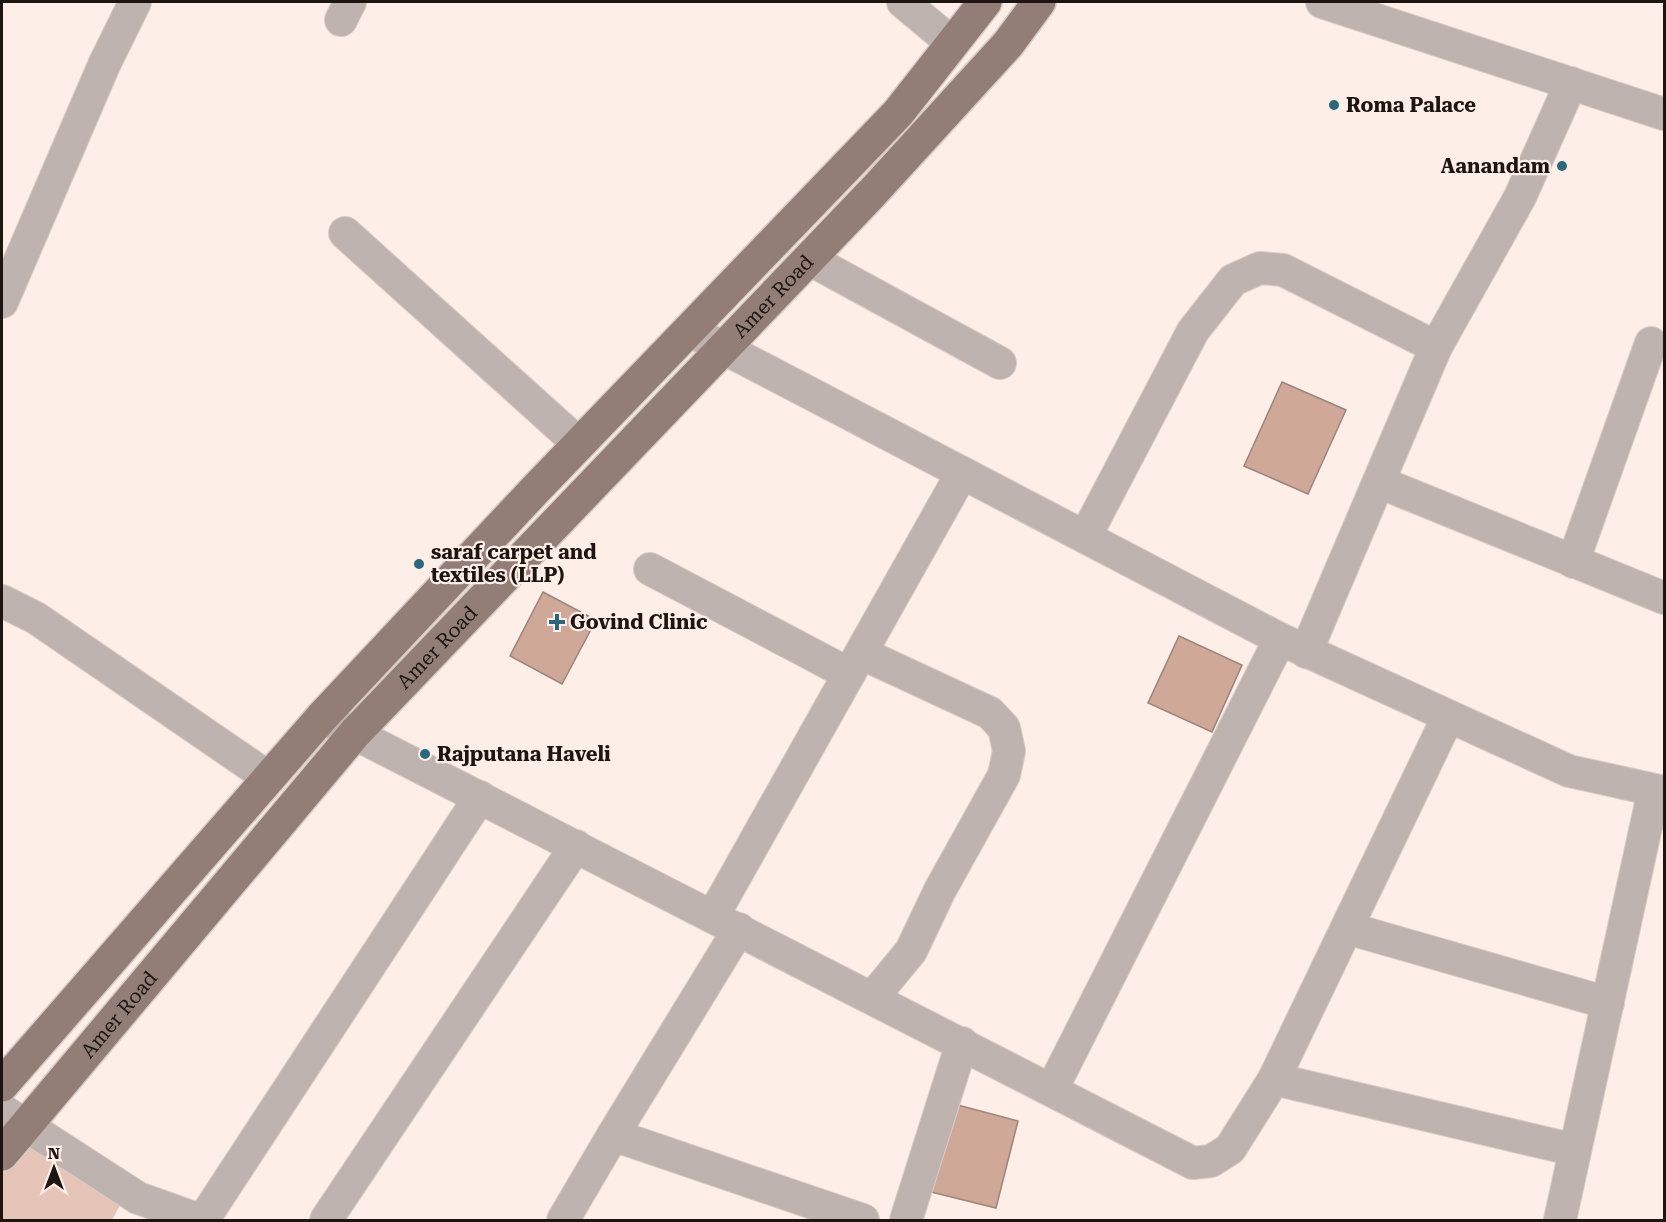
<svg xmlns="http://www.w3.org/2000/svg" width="1666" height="1222" viewBox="0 0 1666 1222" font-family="'Roboto Serif',serif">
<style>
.green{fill:#e6c5b8}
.building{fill:#d0a898;stroke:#9b847b;stroke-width:1.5}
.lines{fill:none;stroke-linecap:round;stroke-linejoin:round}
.minor-casing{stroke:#d9cbc5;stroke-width:34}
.major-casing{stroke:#d9cbc5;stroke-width:36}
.minor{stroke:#beb3ae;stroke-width:32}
.major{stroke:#927e76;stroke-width:33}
.poi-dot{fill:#29687d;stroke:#fdeee7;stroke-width:2}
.labels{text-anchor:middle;stroke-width:4.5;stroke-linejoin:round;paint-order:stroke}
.poi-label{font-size:20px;font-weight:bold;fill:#1e1511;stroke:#fdeee7;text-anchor:start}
.street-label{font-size:20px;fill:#1e1511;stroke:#fdeee7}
</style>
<rect width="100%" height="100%" fill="#fdeee7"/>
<path class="green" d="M28,1136L124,1198L112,1220H2V1168Z"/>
<g class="building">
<path d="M1282,382L1346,410L1308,494L1244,466Z"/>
<path d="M543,592L596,620L562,684L510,656Z"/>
<path d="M1179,636L1242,665L1212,732L1148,703Z"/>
<path d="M954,1104L1018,1121L996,1208L931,1192Z"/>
</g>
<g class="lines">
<g class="minor-casing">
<g id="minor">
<path d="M903,2L952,43"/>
<path d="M1322,2L1664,114"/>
<path d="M341,20L350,2"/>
<path d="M345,233L579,444"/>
<path d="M809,259L1000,363"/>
<path d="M2,302L104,65L135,2"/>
<path d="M689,330L1280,639L1569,771L1664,792"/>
<path d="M1436,347L1520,197L1571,83"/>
<path d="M1379,482L1664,598"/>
<path d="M1085,537L1193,331L1233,280L1260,268L1283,270L1436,347L1306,652"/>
<path d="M1573,562L1651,343"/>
<path d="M650,569L849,674"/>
<path d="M2,601L36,618L269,778"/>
<path d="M861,653L990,713L1004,728L1009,751L1004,775L940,890L911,951L873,997"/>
<path d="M322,717L1193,1163L1211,1161L1230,1149L1274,1079L1575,1150"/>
<path d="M713,916L962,473"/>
<path d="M1347,928L1608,1003"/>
<path d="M739,929L613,1135L863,1220"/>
<path d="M1274,1079L1448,717"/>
<path d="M1052,1089L1280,639"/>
<path d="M2,1110L138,1198L200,1220"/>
<path d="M203,1220L480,797"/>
<path d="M326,1220L576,846"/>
<path d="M563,1220L613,1135"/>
<path d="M906,1220L962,1043"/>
<path d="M1560,1220L1654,790"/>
</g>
</g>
<g class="major-casing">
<g id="major">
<path d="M2,1085L322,717L535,490L898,113L985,2"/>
<path id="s1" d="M2,1154L355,733L872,193L1008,44L1039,2"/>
</g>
</g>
<use href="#minor" class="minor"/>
<use href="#major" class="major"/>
</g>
<g class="poi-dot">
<circle cx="1334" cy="105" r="6"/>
<circle cx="1562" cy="166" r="6"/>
<circle cx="419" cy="564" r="6"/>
<path d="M554 613h6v6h6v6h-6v6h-6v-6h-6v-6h6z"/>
<circle cx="425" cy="754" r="6"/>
</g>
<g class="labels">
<g class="poi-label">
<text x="1346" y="112">Roma Palace</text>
<text x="1550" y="173" text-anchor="end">Aanandam</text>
<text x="431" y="559">saraf carpet and<tspan x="431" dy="23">textiles (LLP)</tspan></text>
<text x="570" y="629">Govind Clinic</text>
<text x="437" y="761">Rajputana Haveli</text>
</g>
<g class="street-label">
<text dy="7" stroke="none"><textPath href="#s1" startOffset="1154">Amer Road</textPath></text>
<text dy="7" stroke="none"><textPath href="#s1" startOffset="668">Amer Road</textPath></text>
<text dy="7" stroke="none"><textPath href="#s1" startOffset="182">Amer Road</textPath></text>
</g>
</g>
<rect width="1666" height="1222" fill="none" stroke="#1e1511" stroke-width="6"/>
<g transform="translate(54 1168)" stroke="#fdeee7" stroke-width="4.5" paint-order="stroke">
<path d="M0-4.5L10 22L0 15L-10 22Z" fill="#1e1511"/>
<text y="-9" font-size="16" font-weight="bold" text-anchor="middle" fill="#1e1511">N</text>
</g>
</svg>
